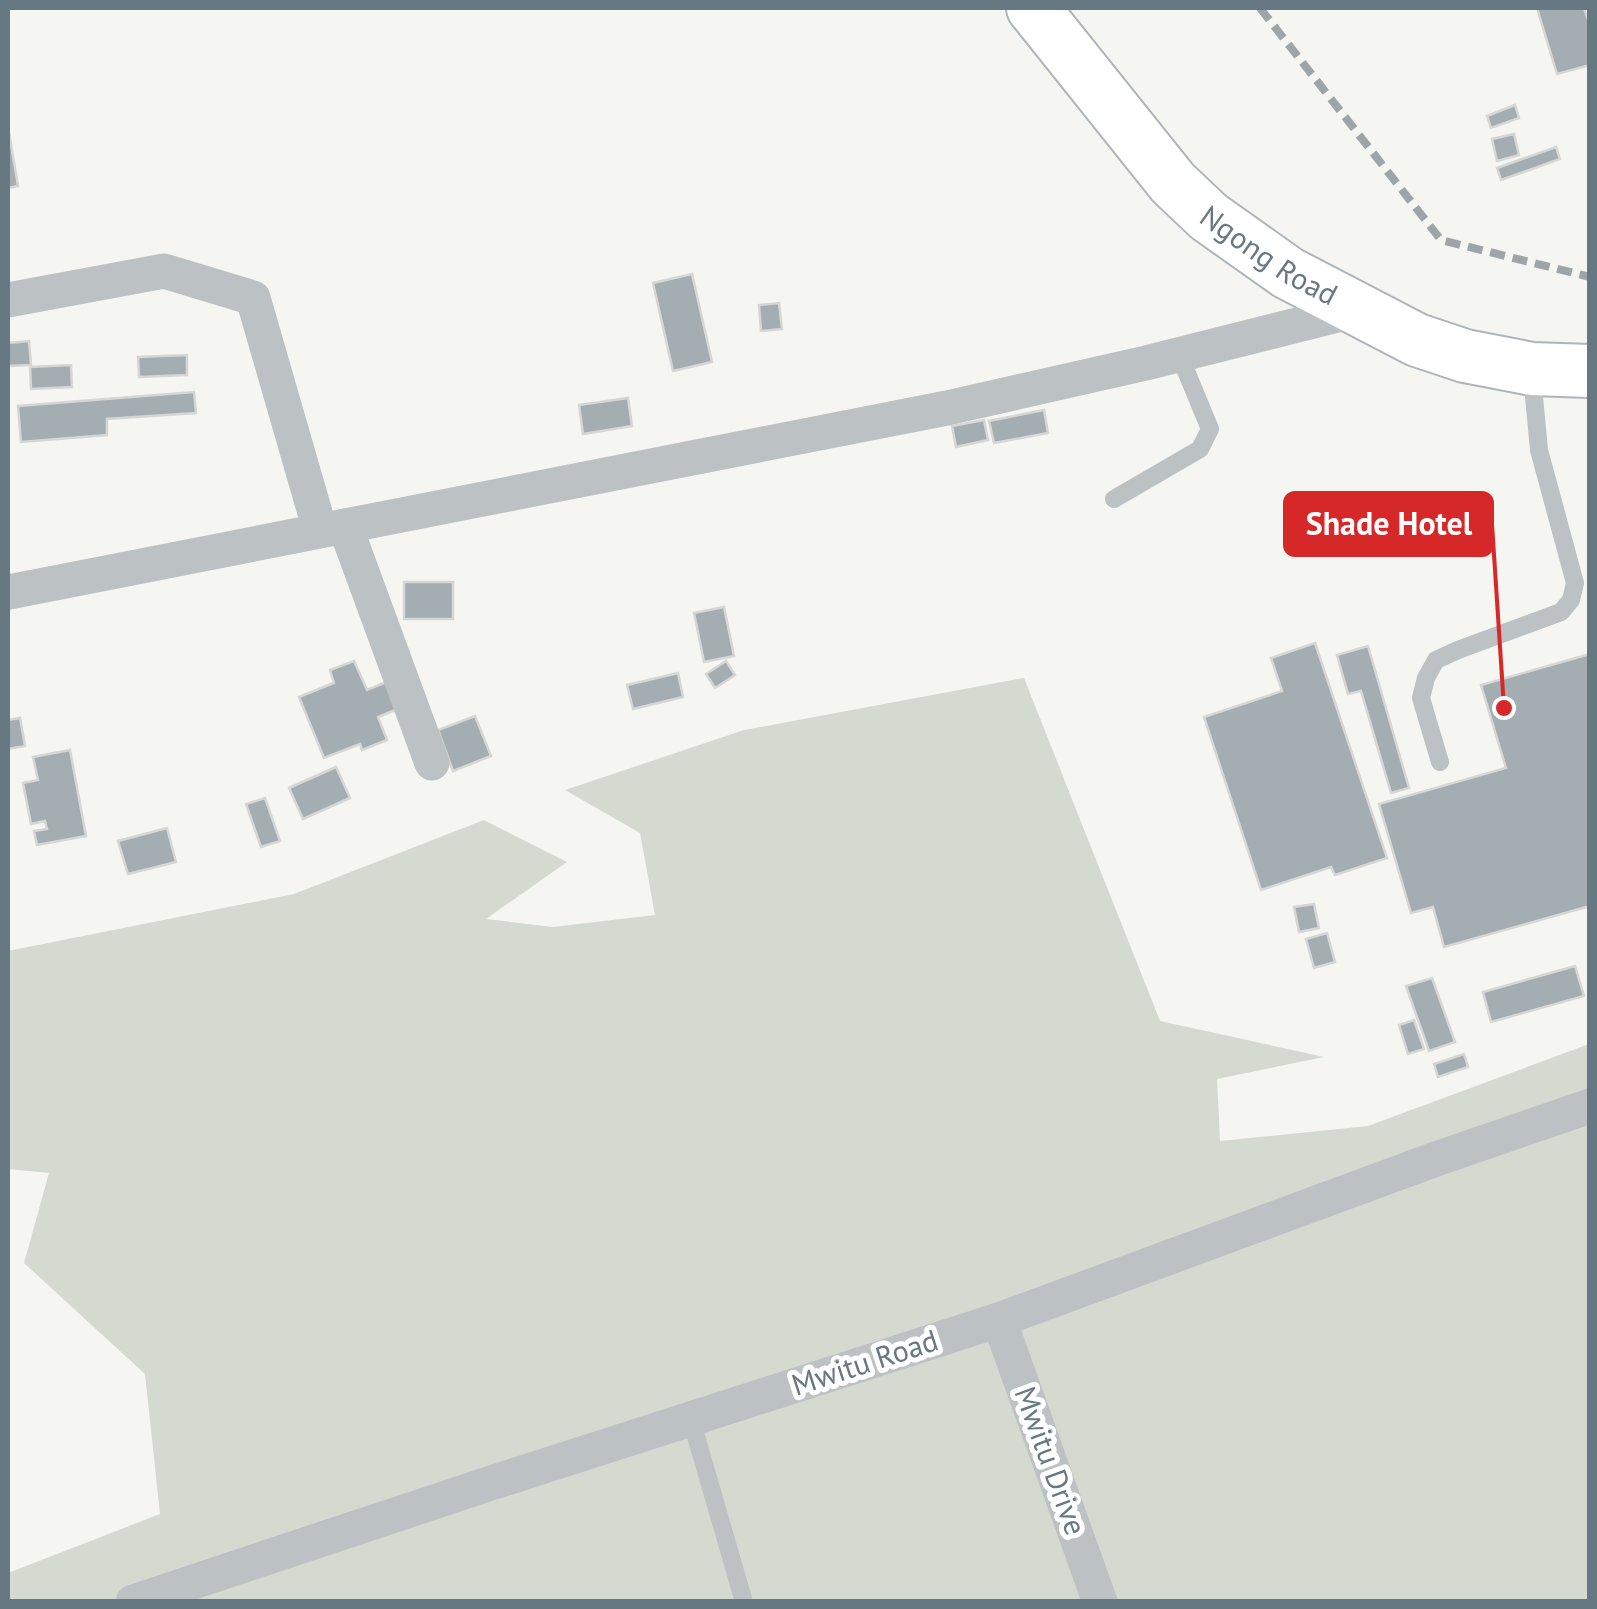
<svg xmlns="http://www.w3.org/2000/svg" width="1597" height="1609" viewBox="0 0 1597 1609" font-family="'PT Sans',sans-serif">
<style>
.green{fill:#d5dad1}
.building{fill:#a4adb1;stroke:#d6d6d5;stroke-width:2.5}
.lines{fill:none;stroke-linecap:round;stroke-linejoin:round}
.secondary-casing{stroke:#aeb5b8;stroke-width:56}
.lane{stroke:#bcc1c3;stroke-width:18}
.street{stroke:#bcc1c3;stroke-width:35}
.secondary{stroke:#fff;stroke-width:52}
.rail{stroke:#9ea5a9;stroke-width:8;stroke-dasharray:15 8;stroke-linecap:butt}
.labels{text-anchor:middle;stroke-width:10;stroke-linejoin:round;paint-order:stroke}
.street-label{font-size:30px;fill:#667881;stroke:#fff}
.leader{fill:none;stroke:#d62828;stroke-width:4}
.callout-dot{fill:#d62828;stroke:#fff;stroke-width:4}
.callout{fill:#d62828;stroke:#d62828;stroke-width:4}
.callout-label{font-size:32px;text-anchor:middle;font-weight:bold;fill:#fff}
</style>
<rect width="100%" height="100%" fill="#f5f5f2"/>
<path class="green" d="M1024,678L1160,1021L1324,1057L1217,1079L1220,1141L1368,1126L1589,1044V1601L8,1602V1573L160,1514L145,1374L24,1263L49,1173L8,1169V951L294,894L484,820L567,862L486,919L553,927L655,915L640,833L565,790L744,730Z"/>
<g class="building">
<path d="M1537,8H1584L1590,26V65L1557,74Z"/>
<path d="M1515,105L1519,118L1491,128L1487,116Z"/>
<path d="M8,127L18,186L8,188Z"/>
<path d="M1514,134L1519,155L1497,161L1492,139Z"/>
<path d="M1556,147L1560,159L1501,180L1497,168Z"/>
<path d="M692,274L712,362L673,371L653,283Z"/>
<path d="M779,303L782,329L761,331L759,305Z"/>
<path d="M29,341L31,365L8,366V343Z"/>
<path d="M187,355V375L139,377L138,357Z"/>
<path d="M71,365L72,387L31,389L30,367Z"/>
<path d="M194,392L196,413L107,419V435L21,442L18,406Z"/>
<path d="M628,398L632,426L583,434L579,405Z"/>
<path d="M1044,410L1048,433L994,443L989,421Z"/>
<path d="M984,420L988,440L956,447L952,426Z"/>
<rect x="404" y="582" width="49" height="37"/>
<path d="M724,607L734,656L704,662L694,613Z"/>
<path d="M1315,643L1387,858L1335,875L1331,867L1261,890L1204,717L1282,691L1271,658Z"/>
<path d="M1368,646L1409,788L1391,793L1361,691L1348,694L1337,655Z"/>
<path d="M1590,654V906L1444,947L1433,907L1411,913L1379,804L1506,768L1481,685Z"/>
<path d="M354,661L367,690L389,681L400,708L378,717L387,740L362,750L360,744L324,758L299,697L334,683L330,670Z"/>
<path d="M726,661L735,675L715,688L706,674Z"/>
<path d="M678,673L683,697L633,709L627,685Z"/>
<path d="M475,716L491,756L453,771L438,730Z"/>
<path d="M20,718L25,746L8,749V720Z"/>
<path d="M70,750L86,836L37,845L34,831L47,829L45,821L31,824L23,783L38,780L33,757Z"/>
<path d="M336,767L350,798L303,819L289,788Z"/>
<path d="M265,798L280,841L261,847L246,804Z"/>
<path d="M167,828L176,862L128,874L118,841Z"/>
<path d="M1314,904L1319,928L1299,932L1294,907Z"/>
<path d="M1327,933L1335,962L1314,968L1306,939Z"/>
<path d="M1575,966L1584,996L1491,1022L1483,992Z"/>
<path d="M1432,978L1455,1042L1429,1051L1406,986Z"/>
<path d="M1414,1020L1424,1049L1408,1054L1399,1025Z"/>
<path d="M1464,1054L1468,1067L1438,1077L1434,1064Z"/>
</g>
<g class="lines">
<g class="secondary-casing">
<g id="secondary">
<path id="s1" d="M1033,8L1173,183L1209,217L1288,273L1417,340L1465,356L1532,369L1590,371"/>
</g>
</g>
<g class="lane">
<path d="M1114,499L1200,449L1210,429L1179,354"/>
<path d="M1440,762L1421,698L1426,678L1436,660L1458,650L1561,612L1571,600L1575,583L1539,450L1532,375"/>
<path d="M691,1419L744,1602"/>
</g>
<g class="street">
<path d="M8,300L164,271L253,298L320,530"/>
<path d="M345,526L432,763"/>
<path d="M9,592L947,408L1146,363L1357,310"/>
<path d="M999,1320L1100,1602"/>
<path d="M133,1602L485,1485L999,1320L1436,1159L1590,1106"/>
</g>
<use href="#secondary" class="secondary"/>
<path class="rail" d="M1260,8L1441,240L1590,277"/>
</g>
<g class="labels">
<g class="street-label">
<text dy="10" stroke="none"><textPath href="#s1" startOffset="345">Ngong Road</textPath></text>
<text transform="translate(865 1363) rotate(-18)" y="10">Mwitu Road</text>
<text transform="translate(1050 1461) rotate(70)" y="10">Mwitu Drive</text>
</g>
</g>
<path class="leader" d="M1504 708L1492 524"/>
<circle class="callout-dot" cx="1504" cy="708" r="10"/>
<rect class="callout" x="1285" y="493" width="207" height="62" rx="10"/>
<g class="callout-label">
<text x="1389" y="535">Shade Hotel</text>
</g>
<rect width="1597" height="1609" fill="none" stroke="#667881" stroke-width="20"/>
</svg>
